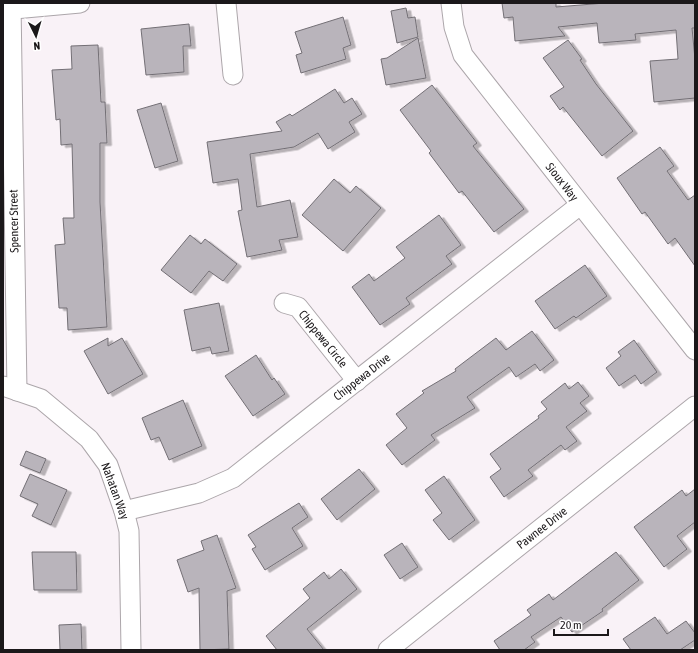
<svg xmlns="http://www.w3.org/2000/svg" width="698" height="653" viewBox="0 0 698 653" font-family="'Asap Condensed',sans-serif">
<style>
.building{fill:#b9b4bb;stroke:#736f75;filter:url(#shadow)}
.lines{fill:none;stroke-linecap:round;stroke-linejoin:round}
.minor-casing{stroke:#aca6aa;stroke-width:21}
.minor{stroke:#fff;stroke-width:19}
.labels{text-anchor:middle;stroke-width:3.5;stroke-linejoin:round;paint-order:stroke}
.street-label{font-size:12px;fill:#1b181a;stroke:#fff}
</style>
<defs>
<filter id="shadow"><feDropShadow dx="4.5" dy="2.5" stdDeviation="0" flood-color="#0004"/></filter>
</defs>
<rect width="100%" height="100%" fill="#f9f2f7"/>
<g class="building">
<path d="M502,3H556V7L605,3H695V28H692L695,59V98L654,102L650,61L678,59L676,30L635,34L636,40L599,43L597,23L558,27L565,36L515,41L513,17L504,18Z"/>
<path d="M406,8L408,18L415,17L418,37L397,43L391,11Z"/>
<path d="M343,17L351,45L343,48L346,59L301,73L296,55L302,53L295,32Z"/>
<path d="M189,24L191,46H183L184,72L146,75L141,29Z"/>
<path d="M418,38L426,78L386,85L381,59L387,58Z"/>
<path d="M568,40L582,59L580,60L596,84L633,131L602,156L563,107L560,110L550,96L564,87L543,58Z"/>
<path d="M98,45L101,102H105L107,143H100V202L107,327L68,330L67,308H59L55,245L65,244L63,218H74L72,144L61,145L60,119L56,120L52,70L72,69L71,46Z"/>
<path d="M432,85L477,143L473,146L524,209L494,232L462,191L459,193L429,153L431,151L400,110Z"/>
<path d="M335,89L344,103L352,98L362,114L349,122L355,132L328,149L318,133L294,147L250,154L257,207L290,200L298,237L279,240L282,250L247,257L238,211L242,210L238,179L213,183L207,142L282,131L276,122L290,114L292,116Z"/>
<path d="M161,103L178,161L155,168L137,110Z"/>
<path d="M660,147L674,166L667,171L688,200L695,195V266L675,238L668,244L645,212L642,214L617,178Z"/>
<path d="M334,179L350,193L356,186L381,208L343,251L302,215Z"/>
<path d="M439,215L461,245L446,256L452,264L406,298L410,304L380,325L352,287L369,274L374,281L405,258L396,247Z"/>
<path d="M190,235L201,244L205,239L237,264L223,281L209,271L191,293L161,270Z"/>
<path d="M585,265L607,296L576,318L574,316L555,329L535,301Z"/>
<path d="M219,303L229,351L212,354L210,347L192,351L184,310Z"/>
<path d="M532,331L554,360L540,371L535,364L516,377L509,367L467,397L475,408L431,435L435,440L402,465L386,445L407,428L396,414L424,393L422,391L456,371L455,369L496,338L506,350Z"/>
<path d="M108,338V346L122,338L143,374L108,394L84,351Z"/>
<path d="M634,340L657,372L641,384L635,375L619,386L606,368L621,356L618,352Z"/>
<path d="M256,355L272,380L274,378L285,394L253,416L225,376Z"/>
<path d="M578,382L589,396L580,403L587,411L566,427L577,441L565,450L561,445L528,470L533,476L504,497L490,477L501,469L490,454L539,418L538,416L547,409L541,402L565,383L569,389Z"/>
<path d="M183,400L202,446L169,460L159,437L151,440L142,418Z"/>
<path d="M26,451L46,459L40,473L20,465Z"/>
<path d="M359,469L375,489L337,520L321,499Z"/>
<path d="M30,474L67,490L51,525L32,516L38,504L20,496Z"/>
<path d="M444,476L475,520L449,540L433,520L442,513L425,490Z"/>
<path d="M695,489V522L677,536L687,549L664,567L634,527L682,490L686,496Z"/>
<path d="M299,503L308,517L292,528L303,546L265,570L252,549L256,547L248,535Z"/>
<path d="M217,535L236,588L227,591L229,649L200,650L199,588L188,592L177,560L204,550L201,541Z"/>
<path d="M402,543L418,567L400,579L384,555Z"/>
<path d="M32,552H76L77,590H34Z"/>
<path d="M616,552L639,580L602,609L603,611L572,632L561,617L531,637L535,642L524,650H500L494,641L531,615L527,610L549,594L553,600Z"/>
<path d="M341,569L357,589L307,629L324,650H277L266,636L310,598L303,589L324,572L329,579Z"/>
<path d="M655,617L667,634L686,621L695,633V640L680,650H631L623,639Z"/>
<path d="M81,624L82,650H60L59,625Z"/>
</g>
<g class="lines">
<g class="minor-casing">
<g id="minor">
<path d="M11,3L17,391"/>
<path d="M226,3L233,75"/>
<path d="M451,3L454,27L463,55L695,350"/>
<path d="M3,10L80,3"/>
<path d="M284,303L298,307L357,381"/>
<path d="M3,386L41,399L89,439L108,465L124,511L129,531L131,650"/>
<path d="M124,511L199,493L233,478L580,205"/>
<path d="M388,650L695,406"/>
</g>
</g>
<use href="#minor" class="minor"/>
</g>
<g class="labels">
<g class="street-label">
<text transform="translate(562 182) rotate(52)" y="4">Sioux Way</text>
<text transform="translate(14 221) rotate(-91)" y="4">Spencer Street</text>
<text transform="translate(323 339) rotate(51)" y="4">Chippewa Circle</text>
<text transform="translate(362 377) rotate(-38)" y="4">Chippewa Drive</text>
<text transform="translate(115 491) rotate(70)" y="4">Nahatan Way</text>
<text transform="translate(542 528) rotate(-38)" y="4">Pawnee Drive</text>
</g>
</g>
<rect width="698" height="653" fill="none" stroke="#1b181a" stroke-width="8"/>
<g transform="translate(36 36) rotate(175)" stroke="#ffffff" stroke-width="3" paint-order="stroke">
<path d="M0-3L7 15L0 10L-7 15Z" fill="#1b181a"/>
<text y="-6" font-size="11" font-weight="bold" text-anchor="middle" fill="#1b181a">N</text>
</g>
<path d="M554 629v6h54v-6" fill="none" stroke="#1b181a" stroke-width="2"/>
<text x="560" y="629" font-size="12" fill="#1b181a" stroke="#ffffff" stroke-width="3" paint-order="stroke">20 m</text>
</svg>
